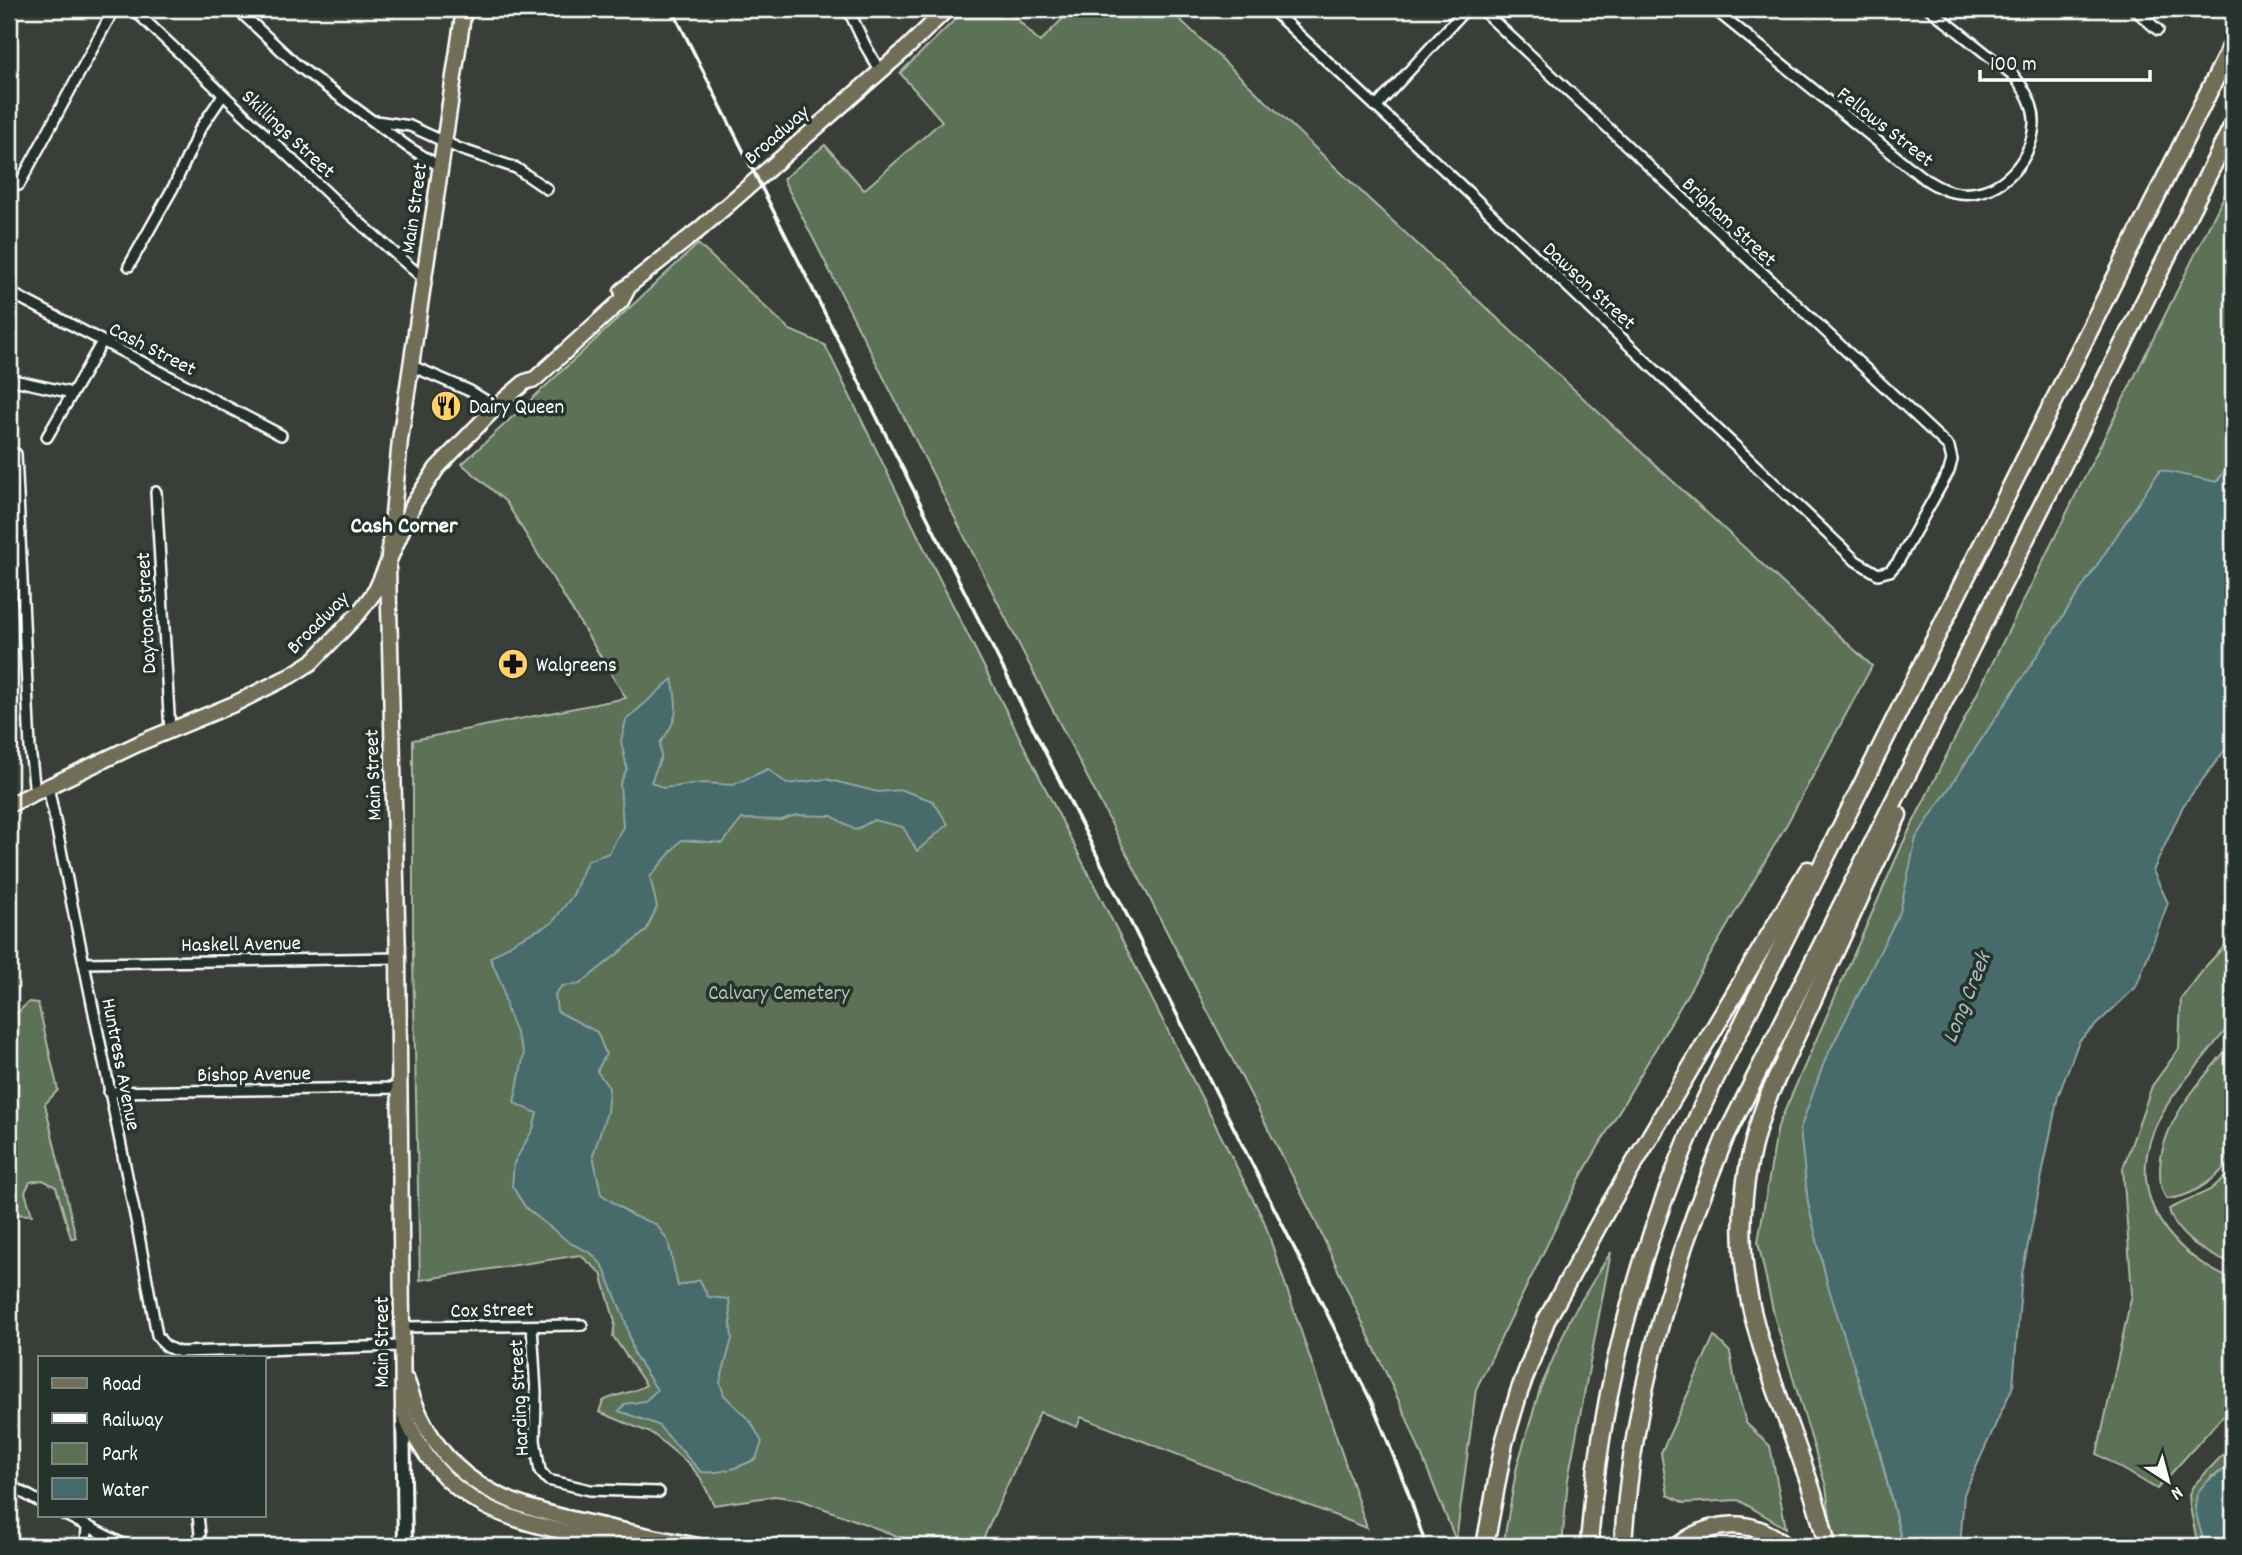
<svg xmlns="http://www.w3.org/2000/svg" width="2242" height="1555" viewBox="0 0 2242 1555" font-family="Dekko,sans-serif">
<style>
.green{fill:#5c7154;stroke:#aeb8aa;stroke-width:2}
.water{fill:#466a6b;stroke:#90a6a6;stroke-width:2}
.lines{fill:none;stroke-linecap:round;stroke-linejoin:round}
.street-casing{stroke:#fff;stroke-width:14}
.secondary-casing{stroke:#fff;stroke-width:18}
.primary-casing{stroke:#fff;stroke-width:19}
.highway-casing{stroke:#fff;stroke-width:21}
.street{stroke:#26332d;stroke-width:9}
.secondary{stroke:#26332d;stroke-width:12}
.primary{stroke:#716e59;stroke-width:14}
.highway{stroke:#716e59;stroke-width:16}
.rail{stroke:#fff;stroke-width:3.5}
.labels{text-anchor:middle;stroke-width:7;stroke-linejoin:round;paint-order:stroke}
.street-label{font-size:21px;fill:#fff;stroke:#26332d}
.poi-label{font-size:21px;fill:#fff;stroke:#26332d;text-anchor:start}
.park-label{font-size:21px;fill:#b6bfb2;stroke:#26332d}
.neighbourhood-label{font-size:23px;font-weight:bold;fill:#fff;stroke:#26332d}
.water-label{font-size:23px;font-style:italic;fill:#acbcbc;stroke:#26332d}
</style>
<rect width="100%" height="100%" fill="#393f38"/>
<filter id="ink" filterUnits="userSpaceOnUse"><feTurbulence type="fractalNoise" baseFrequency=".0143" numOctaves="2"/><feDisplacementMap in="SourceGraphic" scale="14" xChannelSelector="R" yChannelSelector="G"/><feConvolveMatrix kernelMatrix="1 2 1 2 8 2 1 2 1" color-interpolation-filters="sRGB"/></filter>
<g filter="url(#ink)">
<g class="green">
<path d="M966,9H1007L1040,42L1072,9H1169L1371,201L1872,666L1788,822L1580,1178L1476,1389L1456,1541L1405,1414L1313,1216L1024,654L783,179L825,145L864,190L942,121L900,73Z"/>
<path d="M2233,178V459L2141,587L1874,1430L1903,1546H1834L1826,1487L1774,1315L1758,1242L1778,1126L1903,843Z"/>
<path d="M698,244L790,330L825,345L930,560L1264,1221L1367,1528L1081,1417L1077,1427L1040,1412L980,1546H924L801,1500L775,1496L714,1505L700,1477L689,1464L653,1434L599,1412L603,1401C617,1393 632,1394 646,1385L613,1336L615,1322L601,1273L580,1255L420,1280L413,959V740L626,698L506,502L462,464Z"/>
<path d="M2233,937C2233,952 2237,1011 2232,1021C2228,1029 2221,1036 2216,1042C2199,1065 2178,1086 2164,1110C2120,1185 2161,1249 2233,1280V1414L2222,1417L2157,1489L2097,1454L2132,1294L2123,1168L2152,1086L2179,1049L2181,999L2207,965Z"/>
<path d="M29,1002L38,1003L58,1090L45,1104L76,1238H71L56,1187L43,1180L30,1182L25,1192L32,1215L9,1214V1020Z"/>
<path d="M2233,1041V1147L2226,1159L2230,1162C2213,1181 2193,1197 2167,1199C2161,1192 2160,1182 2160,1173C2159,1121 2204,1079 2233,1041Z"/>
<path d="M2233,1170V1265C2208,1254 2176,1238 2169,1209L2210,1190Z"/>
<path d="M1611,1252L1568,1479L1562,1546H1503L1517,1466L1540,1389L1571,1317Z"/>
<path d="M1714,1336L1730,1352L1735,1382L1746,1423L1770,1446L1786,1528L1738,1500L1684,1503L1668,1495L1661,1453Z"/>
<path d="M2233,1444V1465L2211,1477L2195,1507L2205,1546H2198L2190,1507L2189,1494L2193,1486Z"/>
<path d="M1752,1540L1760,1546H1713L1718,1542Z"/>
</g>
<g class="water">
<path d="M2233,459V739L2183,806L2153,871L2168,903L2136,987L2079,1041L2058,1096L2022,1274L2013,1386L1964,1494L1960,1546H1903L1874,1429L1828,1286L1808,1203L1800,1129L1825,1060L1900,912L1916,838L2160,470L2217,482Z"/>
<path d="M672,679C679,708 678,721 660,743L661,757L651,782L663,788L704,783L733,785L768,769L787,784L826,779L878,792L902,790L933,801L948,824L917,851L903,827L874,820L855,830L832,816L796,815L781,820L742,819L723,843L681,840L650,877L657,907L646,931L580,984L562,986L555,994L557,1011L597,1032L606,1054L597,1071L609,1088L607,1112L593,1155L601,1194L633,1216L656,1224L668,1241L678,1286L700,1280L708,1297L729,1299L732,1339L720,1382L724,1395L751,1422L762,1442L756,1459C737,1468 722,1474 701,1472L658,1425L619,1411L625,1404L645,1401L657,1390L634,1354L625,1320L603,1266L591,1253L570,1243L526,1208L512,1186L514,1163L533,1129L537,1113L514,1103L524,1054L507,1010L502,985L490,958L517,940L552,923L573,895L587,861L609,853L623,827L620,784L627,769L621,741L626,720Z"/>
<path d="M2233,1465V1546H2205C2191,1498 2187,1490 2233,1465Z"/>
</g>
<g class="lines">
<g class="street-casing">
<g id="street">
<path d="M133,9L343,208L424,279"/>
<path d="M237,9L298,66L408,147L441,167"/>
<path d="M848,9L865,45L880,71"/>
<path d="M1271,9L1469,193L1856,561L1878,574L1890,571L1898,562L1949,471L1952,460L1949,447L1481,9"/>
<path d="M1714,9L1919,175C1929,182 1941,190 1953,192C1995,201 2032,164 2034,124C2035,105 2025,89 2013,75L1930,9"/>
<path d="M2134,9L2158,30"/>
<path d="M1376,107L1466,9"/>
<path d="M376,121L410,126L460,149L516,168L547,189"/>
<path d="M19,185L114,9"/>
<path d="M129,266L174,186L200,129L223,95"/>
<path d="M9,292L281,435"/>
<path d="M412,366L470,391L496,407"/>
<path d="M9,379L72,393"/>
<path d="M47,437L102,342"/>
<path d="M16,454L30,748L35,793"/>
<path d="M156,492L170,731"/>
<path d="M9,533L20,534"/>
<path d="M48,786L137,1225L157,1335C163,1345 168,1349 180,1352L402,1346"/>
<path d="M84,963L398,958"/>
<path d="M109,1092L400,1088"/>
<path d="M532,1326L536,1393L535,1440L540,1471L548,1480L590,1490L659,1492"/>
<path d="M402,1327L582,1325"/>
<path d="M9,1485L40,1502"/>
<path d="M65,1515L127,1546"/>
<path d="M86,1546L87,1527"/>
<path d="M198,1546L200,1534L198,1515"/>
</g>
</g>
<g class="secondary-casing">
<path id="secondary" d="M403,1410L405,1546"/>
</g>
<g class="primary-casing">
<g id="primary">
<path d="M464,9L400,440L388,567L398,958L403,1410C445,1522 536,1525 638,1546"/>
<path d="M622,291L700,229L906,49L947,9"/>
<path d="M9,805L142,742L234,704L290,676L312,662L358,614L376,590L414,503L437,468L496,407L525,382L535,379L621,301L628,288"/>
<path d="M407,1381C438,1481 499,1504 594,1524C628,1532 663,1539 698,1546"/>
</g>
</g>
<g class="highway-casing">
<g id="highway">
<path d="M1485,1546L1504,1443L1519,1392L1546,1321L1606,1211L1808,870"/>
<path d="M1589,1546C1600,1382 1644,1227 1715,1079L2233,43"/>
<path d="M1623,1546C1631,1404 1670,1269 1725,1138L2233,125"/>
<path d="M1678,1546C1711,1520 1753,1517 1785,1546"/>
<path d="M1827,1546C1809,1463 1768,1385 1750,1302C1735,1233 1743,1163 1768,1097L1898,815"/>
</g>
</g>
<use href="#street" class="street"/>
<use href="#secondary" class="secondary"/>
<use href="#primary" class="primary"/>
<use href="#highway" class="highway"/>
<path class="rail" d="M672,9L1373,1405L1408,1492L1426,1546"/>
</g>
</g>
<defs>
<g id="restaurant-disc" transform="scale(1.575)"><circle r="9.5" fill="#ffd166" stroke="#26332d"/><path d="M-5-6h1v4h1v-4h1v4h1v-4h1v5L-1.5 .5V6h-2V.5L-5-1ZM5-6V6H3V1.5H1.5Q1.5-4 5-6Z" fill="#111"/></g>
<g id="pharmacy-disc" transform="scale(1.575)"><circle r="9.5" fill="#ffd166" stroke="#26332d"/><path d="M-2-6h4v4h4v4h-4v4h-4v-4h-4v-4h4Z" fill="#111"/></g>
</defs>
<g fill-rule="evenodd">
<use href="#restaurant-disc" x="446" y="406"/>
<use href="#pharmacy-disc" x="513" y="664"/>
</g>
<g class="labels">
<g class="street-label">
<text transform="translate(1886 126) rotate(38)" y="7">Fellows Street</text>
<text transform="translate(289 133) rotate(43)" y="7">Skillings Street</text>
<text transform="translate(776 134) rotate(-41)" y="7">Broadway</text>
<text transform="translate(413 208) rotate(-82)" y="7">Main Street</text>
<text transform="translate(1730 221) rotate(43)" y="7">Brigham Street</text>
<text transform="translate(1590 285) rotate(43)" y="7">Dawson Street</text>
<text transform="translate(153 348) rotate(27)" y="7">Cash Street</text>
<text transform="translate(145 613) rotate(-93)" y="7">Daytona Street</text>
<text transform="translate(317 622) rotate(-45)" y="7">Broadway</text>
<text transform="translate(372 775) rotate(-92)" y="7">Main Street</text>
<text transform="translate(241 943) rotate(-1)" y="7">Haskell Avenue</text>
<text transform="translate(122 1064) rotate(79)" y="7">Huntress Avenue</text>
<text transform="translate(254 1073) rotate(-1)" y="7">Bishop Avenue</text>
<text transform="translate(492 1309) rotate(-1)" y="7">Cox Street</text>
<text transform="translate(381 1342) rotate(-90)" y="7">Main Street</text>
<text transform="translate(518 1398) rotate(-93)" y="7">Harding Street</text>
</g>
<g class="poi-label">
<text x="469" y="413">Dairy Queen</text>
<text x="536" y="671">Walgreens</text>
</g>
<g class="park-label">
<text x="779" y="999">Calvary Cemetery</text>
</g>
<g class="neighbourhood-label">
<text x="404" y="532">Cash Corner</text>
</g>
<g class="water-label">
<text transform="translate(1965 997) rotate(-68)" y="8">Long Creek</text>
</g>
</g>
<rect width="2242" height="1555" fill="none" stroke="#26332d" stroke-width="35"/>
<rect x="18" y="18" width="2207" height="1520" fill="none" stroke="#fff" stroke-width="2.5" filter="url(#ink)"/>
<rect x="38" y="1356" width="228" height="161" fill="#26332d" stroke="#7d8581" stroke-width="2"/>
<rect x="52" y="1378" width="35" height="10" fill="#716e59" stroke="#7d8581" stroke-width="2"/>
<text x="102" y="1390" font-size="21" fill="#ffffff">Road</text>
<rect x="52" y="1413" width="35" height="10" fill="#ffffff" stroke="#7d8581" stroke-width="2"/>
<text x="102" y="1426" font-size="21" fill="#ffffff">Railway</text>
<rect x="52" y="1443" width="35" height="21" fill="#5c7154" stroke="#7d8581" stroke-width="2"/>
<text x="102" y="1460" font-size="21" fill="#ffffff">Park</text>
<rect x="52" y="1478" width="35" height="21" fill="#466a6b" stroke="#7d8581" stroke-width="2"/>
<text x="102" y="1496" font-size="21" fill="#ffffff">Water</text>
<g transform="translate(2168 1481) rotate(144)" stroke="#26332d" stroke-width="5" paint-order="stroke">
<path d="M0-5L12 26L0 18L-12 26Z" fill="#ffffff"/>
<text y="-10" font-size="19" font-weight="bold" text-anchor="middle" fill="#ffffff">N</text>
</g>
<path d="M1980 70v10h170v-10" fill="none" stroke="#ffffff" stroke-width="3.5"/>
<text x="1990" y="70" font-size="21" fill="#ffffff" stroke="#26332d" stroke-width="5" paint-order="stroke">100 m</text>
</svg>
